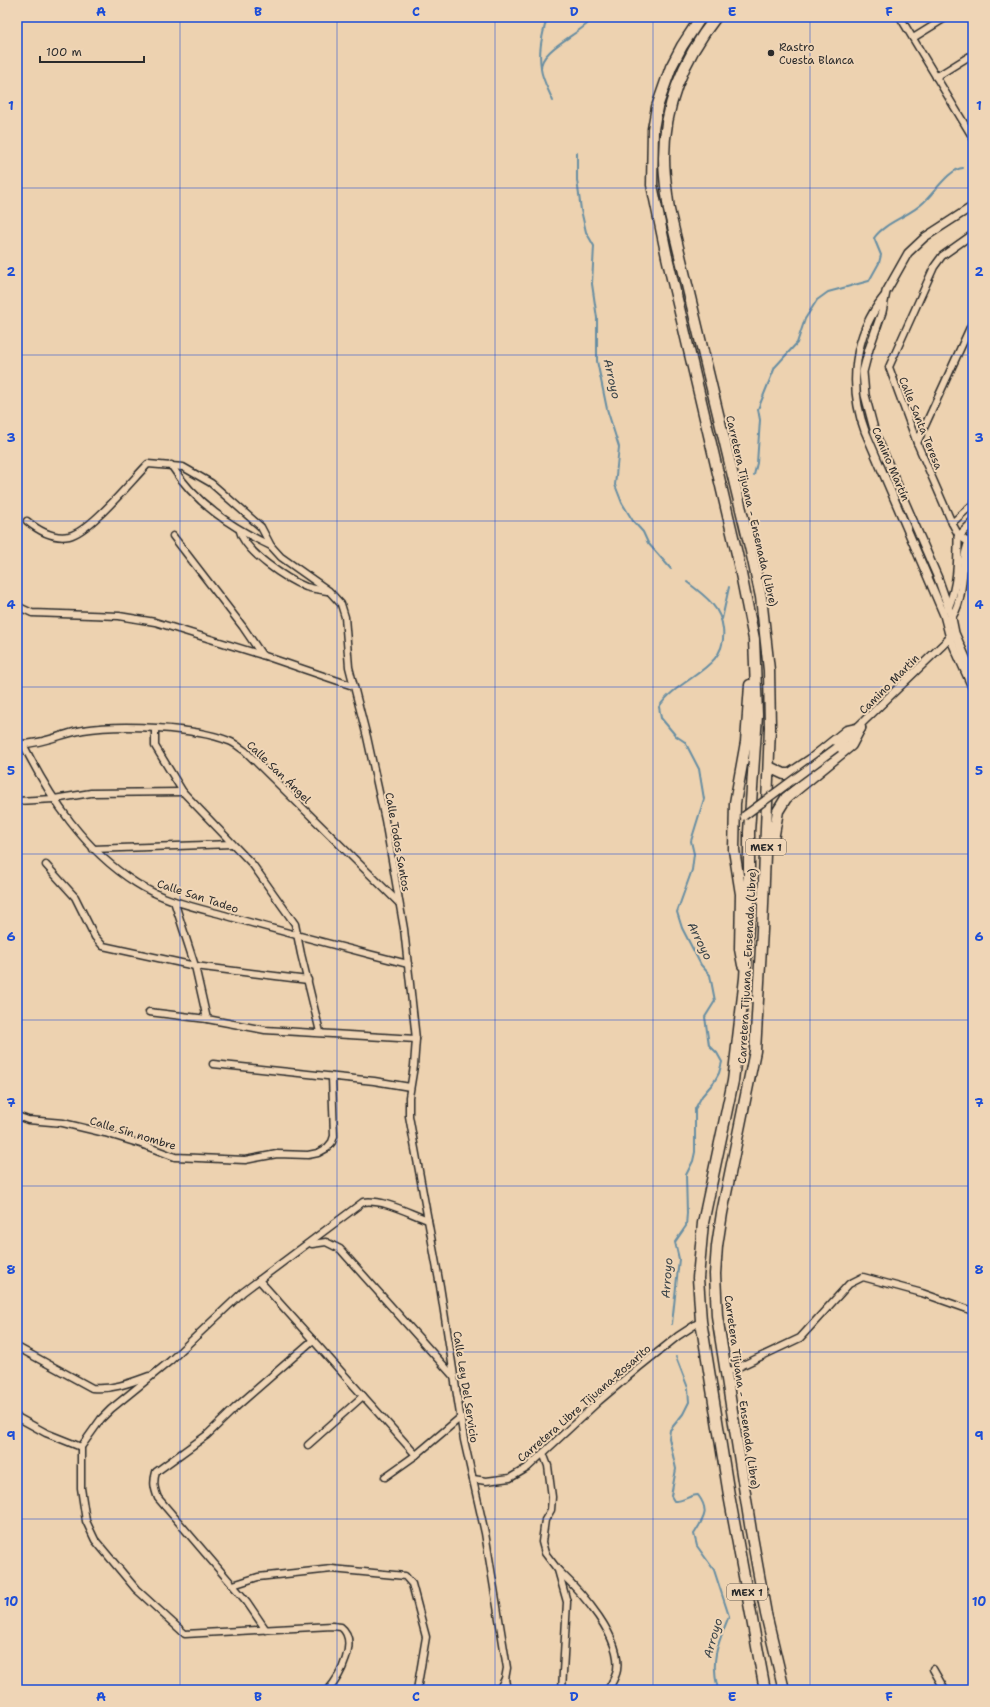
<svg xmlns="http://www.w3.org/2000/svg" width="990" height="1707" viewBox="0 0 990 1707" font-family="'Shantell Sans',sans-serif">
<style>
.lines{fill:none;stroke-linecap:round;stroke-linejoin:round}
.stream{stroke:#688ea2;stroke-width:2}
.minor-casing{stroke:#2b2b2b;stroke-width:9}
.tertiary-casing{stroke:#2b2b2b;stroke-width:10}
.trunk-casing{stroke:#2b2b2b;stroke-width:13}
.minor{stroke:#efd5b6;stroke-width:6}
.tertiary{stroke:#efd5b6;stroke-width:7}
.trunk{stroke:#efd5b6;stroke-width:10}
.tertiary-bridge-casing{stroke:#2b2b2b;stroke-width:10;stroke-linecap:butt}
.tertiary-bridge{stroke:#efd5b6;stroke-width:7}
.grid{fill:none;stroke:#1d4ed8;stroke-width:1;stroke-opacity:0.55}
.poi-dot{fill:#2b2b2b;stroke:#efd5b6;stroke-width:1.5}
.labels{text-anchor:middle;stroke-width:4;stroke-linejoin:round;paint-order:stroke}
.shield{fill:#efd5b6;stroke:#665e55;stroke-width:1}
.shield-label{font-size:10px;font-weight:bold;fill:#2b2b2b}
.poi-label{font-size:11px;fill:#2b2b2b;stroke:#efd5b6;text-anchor:start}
.street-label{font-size:11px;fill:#2b2b2b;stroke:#efd5b6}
.water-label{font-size:12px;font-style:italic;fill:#3a4449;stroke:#efd5b6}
.neatline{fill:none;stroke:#1d4ed8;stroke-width:1.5}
.grid-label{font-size:13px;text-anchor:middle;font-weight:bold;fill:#1d4ed8}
</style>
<rect width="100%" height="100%" fill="#edd2b0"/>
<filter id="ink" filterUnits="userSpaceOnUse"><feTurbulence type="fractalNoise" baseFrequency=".025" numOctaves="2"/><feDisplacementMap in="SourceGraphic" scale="8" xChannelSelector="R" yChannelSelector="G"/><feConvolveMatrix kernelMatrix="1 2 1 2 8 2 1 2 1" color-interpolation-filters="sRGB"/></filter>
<g filter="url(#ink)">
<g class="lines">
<g class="stream">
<path d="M541,67C538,49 543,34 547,17"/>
<path d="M553,101C549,91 542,79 541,69C539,49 583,33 594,17"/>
<path d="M577,153V180L581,210L586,232L594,246L592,284L597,318V361L607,409L619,447L615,485L622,503L633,521L643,532L648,543L671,569"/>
<path d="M754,475L757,463L760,420L758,409L775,367L797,343L805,319L817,300L828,292L869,281L879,263L881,255L874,238C885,222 910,216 924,202C934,193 950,168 963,168"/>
<path d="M722,619L729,587"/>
<path d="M672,1324L679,1259L675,1242L686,1226L687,1213L686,1175L693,1161L695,1152V1109L702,1096L714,1082L719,1073L722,1062L717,1053L709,1045L705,1017L715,1001L710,975L701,965L682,928L677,912L692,870L694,854L691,841L704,799L699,769L685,742L676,736L661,718L659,707C679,676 728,670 723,629C721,607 704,595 687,582"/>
<path d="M676,1357L688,1388L689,1402L683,1414L670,1430L669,1438L676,1469L671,1496L674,1501C683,1502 689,1495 698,1495C710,1511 704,1518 694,1534L697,1546L714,1570L729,1616C718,1643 710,1660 718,1690"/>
</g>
<g class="minor-casing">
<g id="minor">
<path d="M900,17L973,138"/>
<path d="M913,38L947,17"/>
<path d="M936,77L973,54"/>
<path d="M917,443L973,321"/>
<path d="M171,465C195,503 231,527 271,546"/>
<path d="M27,521C39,531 54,539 69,536C91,531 131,481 148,464L183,467L211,483L261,527L271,546L281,557L329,591L341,604L345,617L349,667L367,737L385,820L404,929L416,1039L414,1066L409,1097V1116L440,1286L464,1440L485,1533L507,1668L505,1679L507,1690"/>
<path d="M952,523L973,504"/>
<path d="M240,531C245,552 286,579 306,587C313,589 321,590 328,591"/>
<path d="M173,536L243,627L262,655"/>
<path d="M968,542L959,536L952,523L917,443L889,367L934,267L942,256L973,234"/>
<path d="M17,606L32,613L119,616L155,622L262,655L353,686"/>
<path d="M155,729V746L183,792L253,865L295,924L301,954L320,1032"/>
<path d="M17,744C40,745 61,734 83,730C120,724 194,727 229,741C235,743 240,748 245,751L399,903"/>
<path d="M23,744C50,798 84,850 136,883C162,900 194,907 224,915C285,933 346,948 408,964"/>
<path d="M17,801L54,799L91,793L183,792"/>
<path d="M93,849L232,844"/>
<path d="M46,865L75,897L95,937L103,946L195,966L308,980"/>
<path d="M174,901L195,966L207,1019"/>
<path d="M149,1012L207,1019L265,1030L416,1039"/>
<path d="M213,1064L374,1081L410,1087"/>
<path d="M17,1116L28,1120L63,1123L105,1133L141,1144L175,1157L245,1160L277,1154L308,1155L318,1153L327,1148L332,1142L334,1136L332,1077"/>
<path d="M312,1244L326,1242L340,1249L454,1377"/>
<path d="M259,1280L416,1455"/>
<path d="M17,1347L92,1388C112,1390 130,1383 149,1376"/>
<path d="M726,1373L800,1338L849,1284L863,1277L922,1293L973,1311"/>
<path d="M17,1417L46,1433L81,1447"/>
<path d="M308,1445L363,1396"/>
<path d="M543,1453L548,1466L552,1497L551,1510L545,1520L542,1542L545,1553L558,1570L567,1602L562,1690"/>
<path d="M385,1477L416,1455L461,1417"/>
<path d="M473,1479L486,1481L510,1478L527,1468L599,1401L638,1368L678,1336L701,1321"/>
<path d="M559,1571C582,1593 622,1637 617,1670C616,1677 611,1684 608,1690"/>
<path d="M233,1585L258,1577L332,1569L405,1576L412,1584L426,1637L417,1690"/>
<path d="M266,1630L247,1602L158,1498C154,1488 153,1482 156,1472L207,1435L235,1408L313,1340"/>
<path d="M933,1669L945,1690"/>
<path d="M328,1690C340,1677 359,1641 341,1627L332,1626L185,1634L136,1589L95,1540L86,1521L81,1488V1447L101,1419L111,1409L170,1361L243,1292L363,1202C384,1199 408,1213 428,1220"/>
<path d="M499,1690L505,1679"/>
</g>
</g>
<g class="tertiary-casing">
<g id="tertiary">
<path d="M973,206L925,237L908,253L886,292L882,312L869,349L863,372L865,395L875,433L938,578L952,618L955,633L973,674"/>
<path d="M884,297C854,334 848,386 865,431L944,615L950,638L973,689"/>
<path d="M948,608C958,585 958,562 958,537L973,522"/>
<path d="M950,619C968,599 958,550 973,537"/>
<path d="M836,748L952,636"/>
</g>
</g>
<g class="trunk-casing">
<g id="trunk">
<path d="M701,17L682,46L671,67L657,107L653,129L652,185L667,257L737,554L754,639L757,715L749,832V907L745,978L733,1081L703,1223L698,1278L701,1321L729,1495L765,1690"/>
<path d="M716,17C684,58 664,106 664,158C664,176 667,193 669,210L751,551L761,597L769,670L770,727L762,930L755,1051L722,1213L717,1246L715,1274L717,1316L751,1531L766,1614L784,1690"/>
<path d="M769,767L784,774H790L811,760L847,731L860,728"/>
<path d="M767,850L773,840L778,811L786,798L851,745L860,728"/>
<path d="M743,965L740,949L741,894L734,850L735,803L746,742L750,685"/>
</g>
</g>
<use href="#minor" class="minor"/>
<use href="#tertiary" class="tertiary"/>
<use href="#trunk" class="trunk"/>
<g class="tertiary-bridge-casing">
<path id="tertiary-bridge" d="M744,816L836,748"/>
</g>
<use href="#tertiary-bridge" class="tertiary-bridge"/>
</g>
</g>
<path class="grid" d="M180,17V1690M337,17V1690M495,17V1690M653,17V1690M810,17V1690M17,188H973M17,355H973M17,521H973M17,687H973M17,854H973M17,1020H973M17,1186H973M17,1352H973M17,1519H973"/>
<circle class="poi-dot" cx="771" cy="53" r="4"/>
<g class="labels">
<g class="shield">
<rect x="746" y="839" width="40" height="16" rx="3"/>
<rect x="727" y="1584" width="40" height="16" rx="3"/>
</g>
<g class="shield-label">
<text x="766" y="851">MEX 1</text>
<text x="747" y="1596">MEX 1</text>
</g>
<g class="poi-label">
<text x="779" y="51">Rastro<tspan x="779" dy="13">Cuesta Blanca</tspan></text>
</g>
<g class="street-label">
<text transform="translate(921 423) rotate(68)" y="4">Calle Santa Teresa</text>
<text transform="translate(891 464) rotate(67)" y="4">Camino Martín</text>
<text transform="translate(752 511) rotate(77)" y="4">Carretera Tijuana - Ensenada (Libre)</text>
<text transform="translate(889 684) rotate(-45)" y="4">Camino Martin</text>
<text transform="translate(279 772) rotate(44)" y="4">Calle San Ángel</text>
<text transform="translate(398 842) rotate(80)" y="4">Calle Todos Santos</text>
<text transform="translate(198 896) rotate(18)" y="4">Calle San Tadeo</text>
<text transform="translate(747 966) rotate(-87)" y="4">Carretera Tijuana - Ensenada (Libre)</text>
<text transform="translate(133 1133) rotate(17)" y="4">Calle Sin nombre</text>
<text transform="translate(466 1387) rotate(81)" y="4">Calle Ley Del Servicio</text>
<text transform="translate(742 1392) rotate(82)" y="4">Carretera Tijuana - Ensenada (Libre)</text>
<text transform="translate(584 1403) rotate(-41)" y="4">Carretera Libre Tijuana-Rosarito</text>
</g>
<g class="water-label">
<text transform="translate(612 379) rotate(77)" y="4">Arroyo</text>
<text transform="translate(700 941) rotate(63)" y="4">Arroyo</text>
<text transform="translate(667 1278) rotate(-86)" y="4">Arroyo</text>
<text transform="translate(713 1638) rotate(-74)" y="4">Arroyo</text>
</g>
</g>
<rect width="990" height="1707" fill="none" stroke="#efd5b6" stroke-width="44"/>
<path d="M40 56v6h104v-6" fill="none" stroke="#2b2b2b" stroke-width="2"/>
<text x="46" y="56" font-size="12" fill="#2b2b2b" stroke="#efd5b6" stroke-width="3" paint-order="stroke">100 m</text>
<rect x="22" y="22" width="946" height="1663" class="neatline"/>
<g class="grid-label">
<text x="101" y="16">A</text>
<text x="258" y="16">B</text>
<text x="416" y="16">C</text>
<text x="574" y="16">D</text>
<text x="732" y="16">E</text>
<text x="889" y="16">F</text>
<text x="11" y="110">1</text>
<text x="979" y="110">1</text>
<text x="11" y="276">2</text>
<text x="979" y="276">2</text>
<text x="11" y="442">3</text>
<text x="979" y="442">3</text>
<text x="11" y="609">4</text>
<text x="979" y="609">4</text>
<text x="11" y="775">5</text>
<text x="979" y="775">5</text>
<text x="11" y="941">6</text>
<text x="979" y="941">6</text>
<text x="11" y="1107">7</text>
<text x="979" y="1107">7</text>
<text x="11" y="1274">8</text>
<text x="979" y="1274">8</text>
<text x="11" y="1440">9</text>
<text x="979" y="1440">9</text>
<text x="11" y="1606">10</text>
<text x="979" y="1606">10</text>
<text x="101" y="1701">A</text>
<text x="258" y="1701">B</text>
<text x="416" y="1701">C</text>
<text x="574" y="1701">D</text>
<text x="732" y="1701">E</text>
<text x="889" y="1701">F</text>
</g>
</svg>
